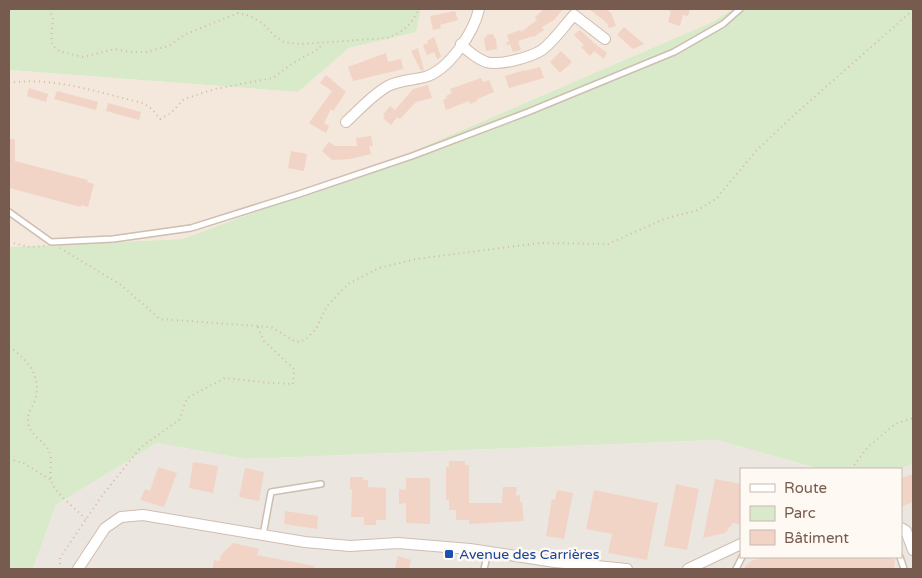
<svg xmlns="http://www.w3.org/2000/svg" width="922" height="578" viewBox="0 0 922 578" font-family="'Varela Round',sans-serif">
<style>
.residential{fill:#f4e7db}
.industrial{fill:#ece6e1}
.green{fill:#d9eaca}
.building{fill:#f1d4c5}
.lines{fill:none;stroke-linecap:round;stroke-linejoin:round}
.service-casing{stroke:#cfbdb1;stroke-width:8}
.minor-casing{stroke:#cfbdb1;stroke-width:12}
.path{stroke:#d7b7a7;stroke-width:2;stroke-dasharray:1 4;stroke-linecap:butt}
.service{stroke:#fff;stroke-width:5}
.minor{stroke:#fff;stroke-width:10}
.transit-dot{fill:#1a4fb4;stroke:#fef9f3;stroke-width:2}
.labels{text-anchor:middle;stroke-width:5;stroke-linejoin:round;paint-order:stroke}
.transit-label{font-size:14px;fill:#164399;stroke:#fef9f3;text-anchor:start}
</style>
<rect width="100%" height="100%" fill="#fcf5ed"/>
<path class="residential" d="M421,9H733L710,23L372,169L182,239L9,247V70L298,92L349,48L415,32Z"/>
<path class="industrial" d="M717,440L820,469H741V557H901L900,469L913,464V569H33L56,505L157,443L245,459Z"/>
<g class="green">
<path d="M9,9H421L416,32L349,48L298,92L9,70Z"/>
<path d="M733,9H913V464L900,469H820L717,440L245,459L157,443L56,505L33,569H9V247L182,239L372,169L710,23Z"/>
</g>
<g class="building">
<path d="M544,9H563L554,20L542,27L544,30L534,37L533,36L518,41L521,50L513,52L510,44L507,45L506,43L509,41L507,35L520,30L521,32L537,20L535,17Z"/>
<path d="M589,9H606L611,13L616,26L609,28L607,23Z"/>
<path d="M669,9H690L688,16L683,15L680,26L668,22L671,11L668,10Z"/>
<path d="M455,11L458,20L440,25L441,28L433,30L430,16Z"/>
<path d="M624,27L644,44L633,49L617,35Z"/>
<path d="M580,30L594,43L607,53L604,59L594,51L590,56L581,47L584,45L574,35Z"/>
<path d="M493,34L495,39L496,38L497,49L486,51L484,38L487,37L486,35Z"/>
<path d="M434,37L441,57L437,59L434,52L427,55L423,45L428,43L427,41Z"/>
<path d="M418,48L424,70L421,71L411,51Z"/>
<path d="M561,51L572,62L560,73L550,62Z"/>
<path d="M386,53L388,62L401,59L403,69L353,81L348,67Z"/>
<path d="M540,67L544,78L509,88L505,76L525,70V71Z"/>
<path d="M326,75L346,92L333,111L331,109L324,123L329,126L326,133L309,123L332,91L320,83Z"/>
<path d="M481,78L483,82L489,80L494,92L477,99V101L470,104L469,101L446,110L443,100L447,98L446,96L452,93L450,89Z"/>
<path d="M428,85L432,98L416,102L400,119L397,117L391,125L383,118L385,116L383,115L390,106L395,110L413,89Z"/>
<path d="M29,88L48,94L46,102L27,96Z"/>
<path d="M57,91L98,102L96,110L54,99Z"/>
<path d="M108,103L141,112L139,120L106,111Z"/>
<path d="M371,136L373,146H369L371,154L350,159L332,160L322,151L329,142L335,146H357L356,138Z"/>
<path d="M9,139H15V161L88,180L87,182L94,184L88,207L81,205V207L9,188Z"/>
<path d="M291,151L307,154L304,171L288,168Z"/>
<path d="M449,461H465V465H469V503H502L503,487H517L516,496L520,495V502H522L524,521L469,524V520H456V510H449V500H446V467H449Z"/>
<path d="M193,462L218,466L213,493L189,488Z"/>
<path d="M158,467L177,473L164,507L140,500L145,489L150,491Z"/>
<path d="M245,468L264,472L259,501L239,497Z"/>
<path d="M913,474V502L901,507V478Z"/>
<path d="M350,477H363V480H368V487L386,488V520H376V525H364V517H351L352,489L350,490Z"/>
<path d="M406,478H430V524L406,523V503L399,504V489L406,490Z"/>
<path d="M715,479L741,484L740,524L733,523L725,533L703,538Z"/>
<path d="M676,484L699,489L687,550L664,546Z"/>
<path d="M557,490L573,493L564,539L546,536L552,499L555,500Z"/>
<path d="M594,490L658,503L647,560L608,553L612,534L586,529Z"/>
<path d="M285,511L318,516L317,529L284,524Z"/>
<path d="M233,543L259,549L257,555L315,566L314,569H218L213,568L214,560L220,561L221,555Z"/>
<path d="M398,556L411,560L409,569H395Z"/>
<path d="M766,557H872L895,559L894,569H743L751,561Z"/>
</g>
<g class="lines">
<g class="service-casing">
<g id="service">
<path d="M9,212L51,242L113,239L191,228L299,194L412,156L528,112L674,52L723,24L740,9"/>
<path d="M263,535L271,492L321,484"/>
<path d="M900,557L904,569"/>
<path d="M484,569L488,552"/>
<path d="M736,569L742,557"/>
</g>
</g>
<g class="minor-casing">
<g id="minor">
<path d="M461,44C467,51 478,59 486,62C500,66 531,57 542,50C554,41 564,26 574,15L605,39"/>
<path d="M346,122C359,110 372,95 388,86C399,80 414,80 425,77C449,70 474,32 479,9"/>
<path d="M901,528L906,531L913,550"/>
<path d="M78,569L105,528L121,517L143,515L305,542L350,546L398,543L470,549L555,562L627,569"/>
<path d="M688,569L741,544"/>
</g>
</g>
<g class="path">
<path d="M49,9L53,18L51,42L54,47L59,51L83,57L115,49L130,52H146L169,46L186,34L238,13L250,16L262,23L276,37L284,42L301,44L387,38C405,31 410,26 419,9"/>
<path d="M9,83C54,76 99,93 143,103L152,109L160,119L171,113L184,99L215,89L273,78L290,65L320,48L321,43"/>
<path d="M9,242L30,247L46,246"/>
<path d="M60,248L121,285L160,319L271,327L296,342L305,340L316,329L327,306L348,284L379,268L416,259L540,243L608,244L664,219L698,210L716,199L756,151L793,116L913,10"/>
<path d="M9,347C26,358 41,375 36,397C34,406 27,412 28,422C29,434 42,440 48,449C54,459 48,472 52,483C56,494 77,510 86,519"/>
<path d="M9,459L23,463L51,480"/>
<path d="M851,469L868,447L895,424L913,418"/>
<path d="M60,569V558L101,497L141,447L179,420L187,398L225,378L271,383L293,384L294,369L264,341L257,326"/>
</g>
<use href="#service" class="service"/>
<use href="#minor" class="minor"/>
</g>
<rect class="transit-dot" x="444" y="549" width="10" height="10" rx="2.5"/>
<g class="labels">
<g class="transit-label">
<text x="459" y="559">Avenue des Carrières</text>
</g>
</g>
<rect width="922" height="578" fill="none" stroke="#785b4f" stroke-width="20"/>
<rect x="740" y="468" width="162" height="90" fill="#fef9f3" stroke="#c8bab1"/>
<rect x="750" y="484" width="25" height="8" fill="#ffffff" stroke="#c8bab1"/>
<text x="784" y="493" font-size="15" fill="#785b4f">Route</text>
<rect x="750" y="506" width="25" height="15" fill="#d9eaca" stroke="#c8bab1"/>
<text x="784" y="518" font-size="15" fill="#785b4f">Parc</text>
<rect x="750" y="530" width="25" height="15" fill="#f1d4c5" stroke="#c8bab1"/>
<text x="784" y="543" font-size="15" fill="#785b4f">Bâtiment</text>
</svg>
